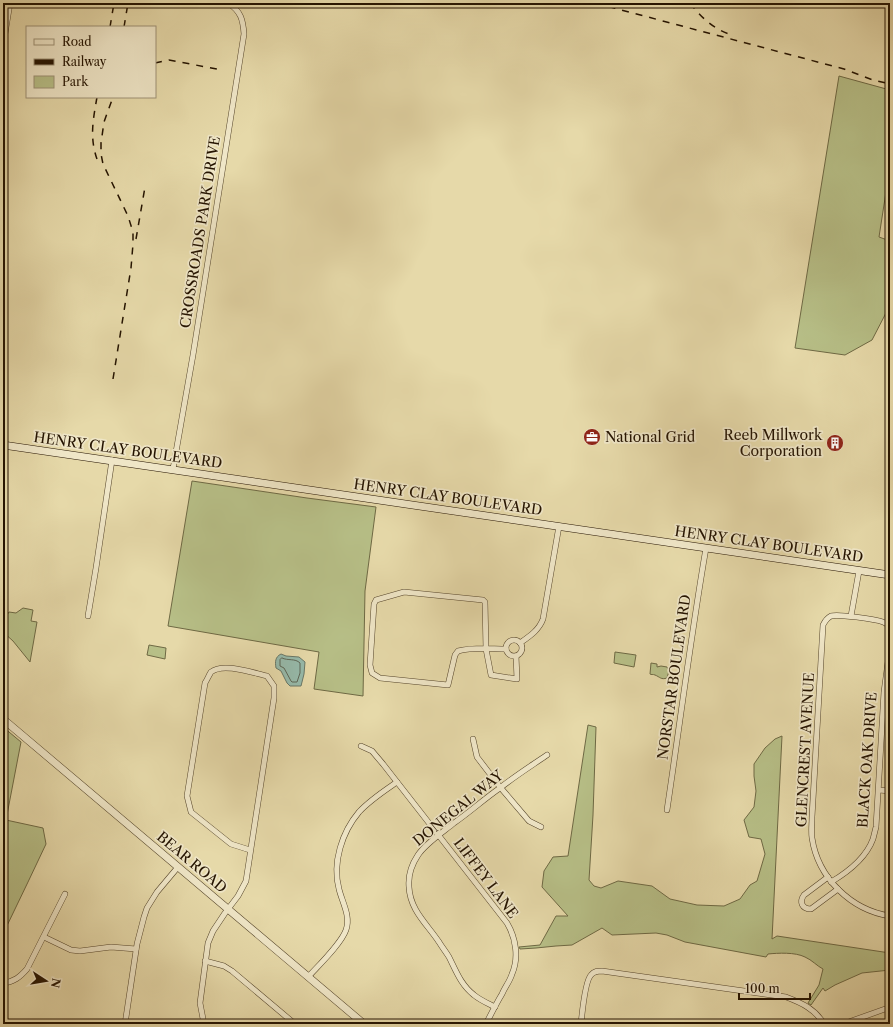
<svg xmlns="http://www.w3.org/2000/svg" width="893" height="1027" viewBox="0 0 893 1027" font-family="'Libre Caslon Text',serif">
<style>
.green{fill:#b7bf87;stroke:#6e6944}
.water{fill:#96baab;stroke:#687767}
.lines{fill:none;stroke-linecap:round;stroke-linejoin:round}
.shore{stroke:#5d6656;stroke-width:1}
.minor-casing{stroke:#54442a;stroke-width:6}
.tertiary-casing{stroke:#54442a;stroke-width:8}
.secondary-casing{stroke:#241300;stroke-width:8}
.minor{stroke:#efe6c7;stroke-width:5}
.tertiary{stroke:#efe6c7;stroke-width:7}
.secondary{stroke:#efe6c7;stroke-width:7}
.rail{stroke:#241300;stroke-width:1.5;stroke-dasharray:7 7;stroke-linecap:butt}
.labels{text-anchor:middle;stroke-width:3.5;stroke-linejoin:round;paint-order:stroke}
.street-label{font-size:14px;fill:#241300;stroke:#efe6c7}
.poi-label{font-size:14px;fill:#241300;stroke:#efe6c7;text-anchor:end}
</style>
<rect width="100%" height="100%" fill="#e6d9a9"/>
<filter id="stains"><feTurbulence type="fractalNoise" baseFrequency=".005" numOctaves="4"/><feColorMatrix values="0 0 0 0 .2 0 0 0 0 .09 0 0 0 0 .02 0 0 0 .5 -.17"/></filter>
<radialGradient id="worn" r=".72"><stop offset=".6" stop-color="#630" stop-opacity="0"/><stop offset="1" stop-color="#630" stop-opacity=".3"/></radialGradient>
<g class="green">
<path d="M839,76L890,90V166L879,237L890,241V309L887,311L872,340L845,355L795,348Z"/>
<path d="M192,481L307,498L376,507L365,591L363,696L314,689L319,652L168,626Z"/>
<path d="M23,608L33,610L31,621L37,622L30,662L13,641L3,632V621L9,612L16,613Z"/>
<path d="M149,645L166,648L165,659L147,655Z"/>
<path d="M615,652L636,655L634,667L614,663Z"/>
<path d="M651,663L657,664V667L661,666L667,667L669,671L667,678C661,680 660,677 655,675C653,674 651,675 650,674Z"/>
<path d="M588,725L596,727L593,815L589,880L594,886L601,888L618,881L652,886L670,899L697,905L724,906L740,899L750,885L757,881L765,854L761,839L749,837L744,820L754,807L756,791L754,776V764L765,748L775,739L782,736L772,939L777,936L890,953V970L862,973L835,985L825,991L823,988L811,1005L808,1003L819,985L823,969C817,966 812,960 805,957C795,952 778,953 768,954L766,957L685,942L667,935L656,933L612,935L602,928L572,945L556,946L536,948L520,949L519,947L540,945L556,916H568L542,887L544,871L553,857L568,856Z"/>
<path d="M3,727L21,742L6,820L43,828L46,844L28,882L3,934Z"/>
</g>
<path class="water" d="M281,654L286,656L299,657L305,662L304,674L301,686H290L287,683L281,671L276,668C275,662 275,657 281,654Z"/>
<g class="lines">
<path class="shore" d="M282,658C288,661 295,658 300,663V673L297,682H292L291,681L284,668L280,666V660Z"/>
<g class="minor-casing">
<g id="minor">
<path d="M3,46L10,3"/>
<path d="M173,469L193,355L244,34C243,20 241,11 228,3"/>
<path d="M88,616L96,568L112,460"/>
<path d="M851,616L859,571"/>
<path d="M890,627C888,625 886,623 883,622C875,619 838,614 831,616C827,618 825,621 823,625L812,817C812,824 811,831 812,838C818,878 851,910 890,916"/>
<circle cx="514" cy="648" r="8"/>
<path d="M520,643C530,636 539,630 543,619L559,526"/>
<path d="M506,649C491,649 473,647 458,651L455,655L448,685L380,678L372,673L370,665L374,604L376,600L404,592L483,600L485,602L486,649L491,675L517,679L516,656"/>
<path d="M473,739L477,757L500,787L529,821L541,827"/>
<path d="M361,746L372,751L383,764L507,923C516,938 519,958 512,974C510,981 505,987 502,994C496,1004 491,1014 486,1024"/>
<path d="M879,790L890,791"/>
<path d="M667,810C680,723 691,635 706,548"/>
<path d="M828,877L804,895C799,902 802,909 811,909L838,889"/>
<path d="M831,882C848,872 866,858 873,839C874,835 875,831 876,827L884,692L890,647"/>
<path d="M44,937L71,950L80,951L111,947L136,949"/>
<path d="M205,961L224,966L232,971L295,1024"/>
<path d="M308,977C319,965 341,944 346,930C351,916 342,902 339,889C332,863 342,832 359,812C370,800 384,791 397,782"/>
<path d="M3,983C14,982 20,977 27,969L65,894"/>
<path d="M495,1007C487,1003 480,1000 474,995C461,985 456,971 449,957C446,952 442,947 439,942C427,924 410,910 409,887C408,876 412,864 418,855C426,843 443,832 454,823C470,812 484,799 500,788C515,776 531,766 547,755"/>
<path d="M125,1024L137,944L144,917L147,908L157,892L178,867"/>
<path d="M204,1024L200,1003L208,943L213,931L225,913L238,896L246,881L274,698V686L267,676C253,673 223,662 211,672C209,675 207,680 205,683L187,796L191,812L231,844L250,850"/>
<path d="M581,1024C582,1014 585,981 591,975C594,971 598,971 602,971L786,997C802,1003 815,1009 824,1024"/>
<path d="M843,1024L885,1009L890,1010"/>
</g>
</g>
<g class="tertiary-casing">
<path id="tertiary" d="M3,719L364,1024"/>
</g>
<g class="secondary-casing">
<path id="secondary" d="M3,445L890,575"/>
</g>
<use href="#minor" class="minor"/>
<use href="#tertiary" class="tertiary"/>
<use href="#secondary" class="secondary"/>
<g class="rail">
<path d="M595,3L844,69L873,80L890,84"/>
<path d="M690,3C701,17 712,28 729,34"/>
<path d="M110,27L114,3"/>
<path d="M124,27L128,3"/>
<path d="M155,63L169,60L222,70"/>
<path d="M97,97C93,121 89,138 98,162"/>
<path d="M136,239L145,187"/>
<path d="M113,379L131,268L133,244V232L128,216L103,164L101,154V143L104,122L113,97"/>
</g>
</g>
<defs>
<g id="office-disc" transform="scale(0.9)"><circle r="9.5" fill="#8f2418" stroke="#efe6c7"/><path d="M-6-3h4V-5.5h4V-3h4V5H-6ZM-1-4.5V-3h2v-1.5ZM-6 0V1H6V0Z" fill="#fff"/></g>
<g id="building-disc" transform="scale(0.9)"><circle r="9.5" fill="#8f2418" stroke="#efe6c7"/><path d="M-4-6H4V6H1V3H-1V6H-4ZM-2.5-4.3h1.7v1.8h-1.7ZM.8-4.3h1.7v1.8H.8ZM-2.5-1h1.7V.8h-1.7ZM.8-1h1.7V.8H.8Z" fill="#fff"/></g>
</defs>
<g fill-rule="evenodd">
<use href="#office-disc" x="592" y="437"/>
<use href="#building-disc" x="835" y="443"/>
</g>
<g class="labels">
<g class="street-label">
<text transform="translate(200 232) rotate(-81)" y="5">CROSSROADS PARK DRIVE</text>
<text transform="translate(128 450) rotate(8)" y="5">HENRY CLAY BOULEVARD</text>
<text transform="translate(448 497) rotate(8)" y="5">HENRY CLAY BOULEVARD</text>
<text transform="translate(769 544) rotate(8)" y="5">HENRY CLAY BOULEVARD</text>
<text transform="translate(674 677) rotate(-82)" y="5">NORSTAR BOULEVARD</text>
<text transform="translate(805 750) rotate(-87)" y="5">GLENCREST AVENUE</text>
<text transform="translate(867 760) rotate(-86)" y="5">BLACK OAK DRIVE</text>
<text transform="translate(458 808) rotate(-39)" y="5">DONEGAL WAY</text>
<text transform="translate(192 862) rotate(40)" y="5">BEAR ROAD</text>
<text transform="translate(486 878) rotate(53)" y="5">LIFFEY LANE</text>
</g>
<g class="poi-label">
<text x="822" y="440">Reeb Millwork<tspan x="822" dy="16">Corporation</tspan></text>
<text x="605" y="442" text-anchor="start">National Grid</text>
</g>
</g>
<rect width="893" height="1027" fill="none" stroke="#e6d9a9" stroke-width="16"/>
<rect x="4" y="4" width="885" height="1019" fill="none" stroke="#241300" stroke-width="2"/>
<rect x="8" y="8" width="877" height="1011" fill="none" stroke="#241300"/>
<rect x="26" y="26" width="130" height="72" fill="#efe6c7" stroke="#9e9277"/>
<rect x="34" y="39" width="20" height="6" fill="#efe6c7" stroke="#9e9277"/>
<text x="62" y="46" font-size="12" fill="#241300">Road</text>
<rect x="34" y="59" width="20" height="6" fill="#241300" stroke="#9e9277"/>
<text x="62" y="66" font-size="12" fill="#241300">Railway</text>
<rect x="34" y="76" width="20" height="12" fill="#b7bf87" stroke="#9e9277"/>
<text x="62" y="86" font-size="12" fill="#241300">Park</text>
<g transform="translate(46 981) rotate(102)" stroke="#efe6c7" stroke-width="3" paint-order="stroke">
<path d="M0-3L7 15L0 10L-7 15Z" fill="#241300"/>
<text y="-6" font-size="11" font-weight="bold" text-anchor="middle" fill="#241300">N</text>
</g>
<path d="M739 993v6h71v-6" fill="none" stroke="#241300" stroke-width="2"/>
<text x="745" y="993" font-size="12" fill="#241300" stroke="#efe6c7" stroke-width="3" paint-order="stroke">100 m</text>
<rect width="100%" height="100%" filter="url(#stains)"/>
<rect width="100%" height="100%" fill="url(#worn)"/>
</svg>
